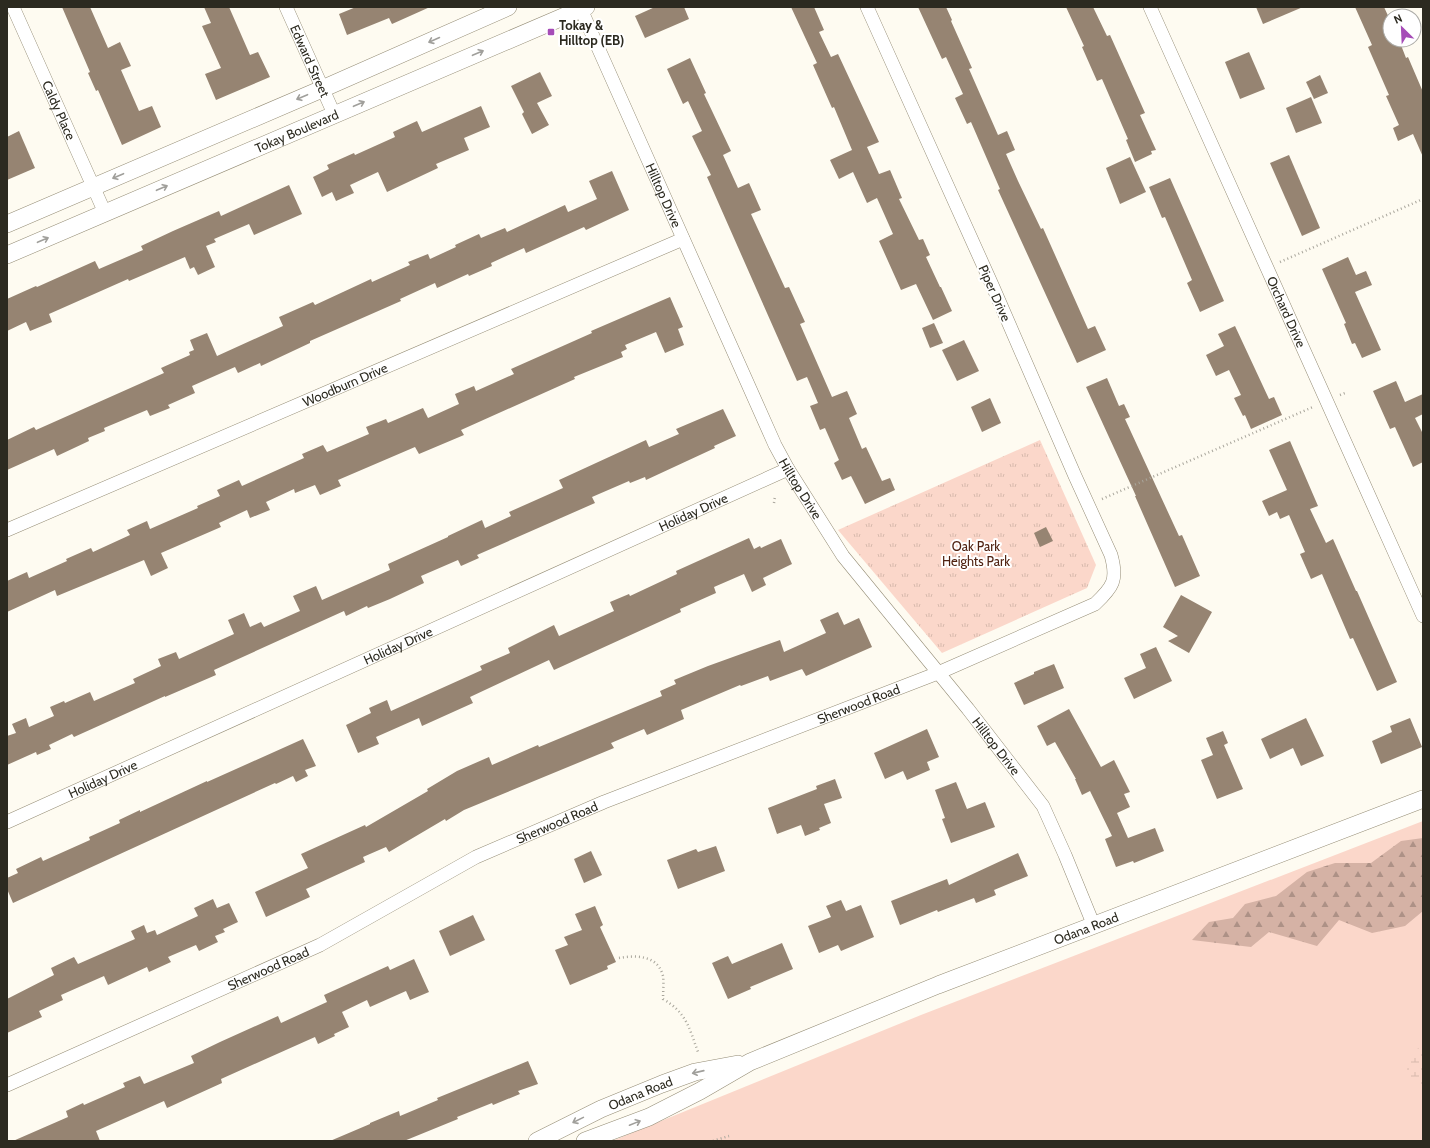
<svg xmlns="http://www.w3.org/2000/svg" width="1430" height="1148" viewBox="0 0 1430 1148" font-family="Cabin,sans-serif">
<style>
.green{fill:#fbd7ca}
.forest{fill:url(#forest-firs)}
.wetland{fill:url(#wetland-marsh)}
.park{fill:url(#park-tufts)}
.building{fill:#968472}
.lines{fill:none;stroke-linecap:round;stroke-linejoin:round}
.minor-casing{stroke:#948c75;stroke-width:14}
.tertiary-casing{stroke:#948c75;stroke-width:18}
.path{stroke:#a9a69c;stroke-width:2.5;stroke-dasharray:1 3;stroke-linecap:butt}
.minor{stroke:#fff;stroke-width:13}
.tertiary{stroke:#fff;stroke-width:17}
.oneway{stroke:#a09f9b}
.poi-dot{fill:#a64cb7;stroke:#fff;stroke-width:1.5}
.labels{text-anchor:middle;stroke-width:4;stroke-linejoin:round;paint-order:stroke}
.poi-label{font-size:13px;font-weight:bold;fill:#2c2a20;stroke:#fff;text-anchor:start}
.street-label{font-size:13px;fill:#2c2a20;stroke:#fff}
.park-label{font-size:13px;fill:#502211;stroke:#fff}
</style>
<defs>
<pattern id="forest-firs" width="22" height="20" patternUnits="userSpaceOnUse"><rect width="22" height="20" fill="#d5b2a5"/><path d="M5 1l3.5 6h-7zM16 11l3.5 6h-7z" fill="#ad9186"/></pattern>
<pattern id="wetland-marsh" width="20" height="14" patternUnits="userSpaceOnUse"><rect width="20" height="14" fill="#fbd7ca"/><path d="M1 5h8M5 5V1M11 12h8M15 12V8" fill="none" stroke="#d7b9ad"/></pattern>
<pattern id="park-tufts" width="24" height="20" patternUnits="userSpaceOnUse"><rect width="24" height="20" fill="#fbd7ca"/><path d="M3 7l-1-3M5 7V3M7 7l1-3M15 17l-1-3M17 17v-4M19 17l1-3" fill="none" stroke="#d7b9ad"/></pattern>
</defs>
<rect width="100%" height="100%" fill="#fefbf1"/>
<path class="green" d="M1423,821V1141H612L921,1015Z"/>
<path class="forest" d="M1423,838V911L1405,926L1372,933L1339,920L1317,946L1269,932L1251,947L1192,940L1209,922L1233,918L1245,904L1276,896L1307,872L1335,863H1371L1401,841Z"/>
<path class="wetland" d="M1423,1046V1085L1410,1082L1407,1077C1407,1061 1407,1052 1423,1046Z"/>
<path class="park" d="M1040,440L1096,565L1087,588L942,653L838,530Z"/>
<g class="building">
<path d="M62,7H90L108,48L120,42L131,66L121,70L139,111L152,106L161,127L122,145L98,90L96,91L88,73L90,72Z"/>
<path d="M204,7H229L250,55L258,52L270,77L216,100L205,74L221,68L202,26L211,23Z"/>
<path d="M356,7H430L392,24L389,18L347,35L339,14Z"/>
<path d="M655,7H684L689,19L645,38L635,16Z"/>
<path d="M791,7H814L824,30L819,32L831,57L838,54L879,142L867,147L879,174L890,170L902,198L899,199L919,240L923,239L930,255L926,257L940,287H941L952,311L933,320L916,284L901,290L879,241L893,234L877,198L867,203L853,172L839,179L830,160L852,150L834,107L832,108L813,65L817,63Z"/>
<path d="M918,7H946L952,20L951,21L972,68L969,69L998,135L1007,131L1015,150L1006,154L1018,181L1041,229L1043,228L1088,329L1095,326L1106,350L1077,363L998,190L1000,189L971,122L967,124L955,98L963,94L946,57L942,59Z"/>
<path d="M1066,7H1093L1107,36L1110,35L1145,113L1140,115L1156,150L1151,151L1152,154L1135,162L1126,140L1128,139L1102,79L1097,81L1082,47L1084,46Z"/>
<path d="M1256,7H1303L1263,24Z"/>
<path d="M1355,7H1384L1390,20V40H1399L1406,58L1408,57L1423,92V157L1413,134L1398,141L1393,128L1399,125L1386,96L1389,95L1368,47L1372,45Z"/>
<path d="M1249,52L1265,89L1240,99L1225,62Z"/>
<path d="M690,58L706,93L704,94L731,151L723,155L738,188L749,183L761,210L751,214L785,288L789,287L805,322L800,324L832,397L847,391L857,414L849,418L862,449L866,447L882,481L890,478L895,490L865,504L851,476L842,480L834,463L839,460L825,428L820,430L810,406L818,403L807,377L797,381L707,177L711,175L692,136L702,131L688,101L683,104L667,69Z"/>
<path d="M540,72L552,96L537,103L549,125L532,134L522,114L524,112L511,86Z"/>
<path d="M1320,75L1328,93L1314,99L1306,82Z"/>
<path d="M1311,97L1322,123L1296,133L1286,108Z"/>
<path d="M481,106L490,127L464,138L469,150L436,164L438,168L387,192L378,172L350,185L354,193L336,201L332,192L322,197L313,177L329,169L327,165L354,153L355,155L395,137L393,132L417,121L422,132Z"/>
<path d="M19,131L35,168L7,180V137Z"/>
<path d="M1289,155L1320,228L1302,236L1270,163Z"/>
<path d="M1130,157L1146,192L1120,204L1106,168Z"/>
<path d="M612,171L629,210L586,230L584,227L526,253L524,248L491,263L492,266L469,276L468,274L437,288L435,283L400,299L401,301L310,341V343L261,366L260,363L238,373L235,367L192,386L195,393L168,405L170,408L150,416L147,410L104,428L105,431L88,438L89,441L57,456L54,449L7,470V440L34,427L36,430L164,373L161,368L190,355L189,352L194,350L190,340L207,333L217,356L283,326L279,317L313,302L315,305L371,279L372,282L410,265L408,262L428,254L430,259L456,247L455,245L479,234L481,238L505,228L507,232L565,205L568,212L597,199L589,181Z"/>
<path d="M1170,178L1224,301L1200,312L1187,283L1192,280L1165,217L1162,218L1149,187Z"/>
<path d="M289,185L302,214L254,235L249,224L214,239L216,242L206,246L215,267L198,275L194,267L190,269L185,257L129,281L128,279L49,314L52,322L30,331L26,322L7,331V299L36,286L37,287L95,261L99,269L143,250L141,246L173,231L219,211L221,216Z"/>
<path d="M1348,257L1356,275L1366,271L1372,285L1355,292L1381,350L1362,358L1355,343L1352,344L1344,324L1346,323L1322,269Z"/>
<path d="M670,297L683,327L678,329L684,345L665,353L656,332L625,345L627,349L621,352L623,357L574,377L575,379L461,430L464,435L419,454L415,447L338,480L341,486L320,495L315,485L295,493L294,489L266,502L270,510L250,518L247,510L219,523L221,527L161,553L168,568L151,576L144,560L57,596L55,590L7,612V581L27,572L29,578L67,561L66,559L91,548L93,552L130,535L127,530L147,521L150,529L198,508L197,506L220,496L217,490L239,480L242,486L304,458L302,454L323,445L327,452L369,434L366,427L386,419L388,423L423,408L428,418L459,404L455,394L474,386L476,391L514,374L511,369L592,333L591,331Z"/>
<path d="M934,323L943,343L930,348L922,328Z"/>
<path d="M1235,326L1269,399L1274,397L1282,415L1251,429L1245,415L1243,416L1234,398L1241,395L1229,370L1216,376L1206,355L1224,346L1218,334Z"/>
<path d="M964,340L979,371L957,381L942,350Z"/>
<path d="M1107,378L1119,406L1124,404L1130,417L1125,419L1179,536L1182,535L1200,576L1175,587L1135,496H1136L1086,387Z"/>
<path d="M1396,381L1405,402L1423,394V414L1415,418L1423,434V462L1413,467L1395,427L1390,429L1373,391Z"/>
<path d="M990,398L1001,423L982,432L971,407Z"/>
<path d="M723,409L736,436L714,446L715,448L646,480L645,477L630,483L629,481L592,497L595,503L477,555L479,558L461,566L458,560L421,576L424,583L390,599L368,608L367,606L346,616L344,611L214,670L216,675L165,697V696L74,737L72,734L49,745L51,749L37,755L36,752L7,765V736L16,733L12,724L26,718L29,727L54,716L50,707L64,701L65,703L90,692L94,701L135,683L133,679L161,666L158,659L176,652L179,659L234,634L228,620L244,613L250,627L261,622L264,627L300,611L293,596L316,586L322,600L390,570L388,564L448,537V536L482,520L485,528L511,516L509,512L563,488L559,480L646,440L649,447L679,434L676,429Z"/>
<path d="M1290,441L1318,506L1310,509L1326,543L1333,539L1356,591H1357L1397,682L1377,691L1353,638L1350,639L1322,574L1311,579L1300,554L1305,552L1289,515L1280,519L1277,512L1269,516L1262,501L1287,490L1269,450Z"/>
<path d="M1046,527L1053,541L1040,547L1034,533Z"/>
<path d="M749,538L754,549L760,546L761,548L781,539L792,564L763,578L766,585L752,592L744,574L714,587L716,593L680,609L681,612L554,670L549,660L470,697L473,703L422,726L419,718L376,737L379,744L358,753L346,725L371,713L369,708L387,700L391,711L482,670L480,666L510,653L508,648L554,625L559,636L614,611L610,602L629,594L630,596L677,574L676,571Z"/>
<path d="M1181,595L1212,612L1189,653L1168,641L1178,636L1163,627Z"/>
<path d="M838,612L844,625L859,618L872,647L806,676L802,669L770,681L768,676L741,686L740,685L681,710L684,719L647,735L644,729L611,743L614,748L464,810L446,821L445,819L389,852L386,847L363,857L365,862L306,889L310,897L266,917L255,892L308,868L301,854L365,825L366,827L428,791L427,789L457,771L489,757L492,765L538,745L539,747L662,696L660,691L676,684L674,680L708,666L780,640L784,652L826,633L820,620Z"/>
<path d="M1156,647L1172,681L1134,699L1124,678L1146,668L1140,654Z"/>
<path d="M1054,664L1064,688L1024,705L1014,683L1034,674V672Z"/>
<path d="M1069,709L1101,767L1114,760L1130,792L1124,794L1130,807L1117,813L1128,838L1155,828L1164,851L1134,863L1133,861L1116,867L1105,839L1112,836L1090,791L1082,795L1075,779H1076L1055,742L1047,746L1037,726Z"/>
<path d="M1306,718L1324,756L1301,766L1293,748L1270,759L1261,739Z"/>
<path d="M1410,718L1422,747L1381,764L1372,741L1392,732L1390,726Z"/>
<path d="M927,729L939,757L927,762L930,770L907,780L903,771L885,779L874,753Z"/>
<path d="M1223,731L1228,743L1224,745L1243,789L1217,799L1201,760L1213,755L1206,738Z"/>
<path d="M303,739L316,766L305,770L308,776L296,782L293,776L276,784L275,783L13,903L7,889V878L18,873L16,869L41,857L43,861L90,840L89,837L120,823L119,820L140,810V812L207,781V782Z"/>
<path d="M835,779L842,798L824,804L831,823L819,828L820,830L805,836L801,825L777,834L768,808L817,789L816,786Z"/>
<path d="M956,782L967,809L985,802L995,827L951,843L942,819L945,818L935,790Z"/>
<path d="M716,846L725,871L678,889L667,860L696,849L698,852Z"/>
<path d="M591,851L602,875L584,883L574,859Z"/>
<path d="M1018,853L1028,876L994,890L996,895L976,903L974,898L938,912L937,910L900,925L891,901L947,879L949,885Z"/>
<path d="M213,899L217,908L229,903L238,922L223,929L225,932L215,936L218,942L199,951L196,945L168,957L171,962L149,972L147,967L108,985L104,976L61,995L63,1000L39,1011L42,1017L7,1033V999L54,975L51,968L74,957L78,964L135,939L131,931L144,925L147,933L155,930L157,935L198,916L194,908Z"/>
<path d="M841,900L846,911L861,905L874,937L841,951L838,945L819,953L808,926L831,917L826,906Z"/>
<path d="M595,906L603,925L600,927L616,962L607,966L608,969L570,985L555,950L568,945L564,937L582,930L575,914Z"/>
<path d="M473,915L485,940L450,956L439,931Z"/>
<path d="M782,943L793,969L750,987L751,989L728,999L712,963L728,956L732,964Z"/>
<path d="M414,959L429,992L410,1000L406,991L370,1007L367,1000L342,1012L349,1027L334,1034L335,1036L318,1044L315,1037L221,1079L222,1083L167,1108L164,1101L96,1131L100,1141H13L68,1117L66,1111L83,1103L84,1105L125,1087L123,1083L140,1076L144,1084L194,1063L191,1056L220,1042L278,1016L281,1023L327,1002L324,995L388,966L390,970Z"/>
<path d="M528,1061L538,1084L518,1091L520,1094L493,1105L492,1103L457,1117L458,1119L404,1141H330L370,1124V1123L399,1111L400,1116L438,1100L437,1098Z"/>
</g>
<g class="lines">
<g class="minor-casing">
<g id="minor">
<path id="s1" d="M13,7L105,213"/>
<path id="s2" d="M286,7L334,114"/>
<path id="s3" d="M580,7L775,445L788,469L843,556L968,709L1043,806L1065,855L1094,926"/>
<path id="s4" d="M1150,7L1423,616"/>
<path id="s5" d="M7,530L683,239"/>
<path id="s6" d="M7,822L788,469"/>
<path id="s7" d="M7,1085L320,945L476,857L604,802L938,673L1095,604C1113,587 1118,580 1111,555L1075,476L993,287L867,7"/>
</g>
</g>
<g class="tertiary-casing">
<g id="tertiary">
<path d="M7,224L322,89L508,7"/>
<path id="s8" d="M7,255L586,7"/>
<path id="s9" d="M537,1141L601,1109L662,1084L695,1072L738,1064"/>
<path id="s10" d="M585,1141L649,1117L700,1091L750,1062L938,985L1423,799"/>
</g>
</g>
<g class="path">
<path d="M1280,262L1423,199"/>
<path d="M1340,395L1345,393"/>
<path d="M1102,499L1313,407"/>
<path d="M774,503L775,496"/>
<path d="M619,958C636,955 658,955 663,976C664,983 663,992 663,999C687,1013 689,1028 698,1052"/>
<path d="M713,1141L729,1136"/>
</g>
<use href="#minor" class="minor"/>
<use href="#tertiary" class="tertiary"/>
</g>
<defs><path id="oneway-shaft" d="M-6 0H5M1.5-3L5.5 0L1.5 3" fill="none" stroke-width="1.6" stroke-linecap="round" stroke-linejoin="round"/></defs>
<g class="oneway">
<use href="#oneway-shaft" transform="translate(434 40) rotate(156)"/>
<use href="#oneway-shaft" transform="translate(478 53) rotate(-23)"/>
<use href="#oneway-shaft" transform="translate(302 97) rotate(157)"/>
<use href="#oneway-shaft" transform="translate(359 104) rotate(-23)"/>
<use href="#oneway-shaft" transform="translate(118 176) rotate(157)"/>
<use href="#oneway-shaft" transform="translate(162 188) rotate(-23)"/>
<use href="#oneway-shaft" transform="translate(43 240) rotate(-23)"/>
<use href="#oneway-shaft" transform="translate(698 1072) rotate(167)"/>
<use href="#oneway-shaft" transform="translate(578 1120) rotate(154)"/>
<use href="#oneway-shaft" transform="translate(635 1123) rotate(-22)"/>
</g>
<rect class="poi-dot" x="547" y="28" width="8" height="8" rx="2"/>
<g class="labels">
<g class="poi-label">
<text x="559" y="30">Tokay &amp;<tspan x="559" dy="15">Hilltop (EB)</tspan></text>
</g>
<g class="street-label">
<text dy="5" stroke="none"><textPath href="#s2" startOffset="59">Edward Street</textPath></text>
<text dy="5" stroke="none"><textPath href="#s1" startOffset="113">Caldy Place</textPath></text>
<text dy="5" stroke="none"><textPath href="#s8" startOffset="315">Tokay Boulevard</textPath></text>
<text dy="5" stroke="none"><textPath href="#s3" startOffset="206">Hilltop Drive</textPath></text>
<text transform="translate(995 293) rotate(66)" y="5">Piper Drive</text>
<text dy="5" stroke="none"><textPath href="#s4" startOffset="334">Orchard Drive</textPath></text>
<text dy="5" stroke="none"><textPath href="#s5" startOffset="368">Woodburn Drive</textPath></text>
<text dy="5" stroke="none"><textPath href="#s3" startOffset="530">Hilltop Drive</textPath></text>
<text dy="5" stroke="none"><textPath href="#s6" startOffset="753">Holiday Drive</textPath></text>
<text dy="5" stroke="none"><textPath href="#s6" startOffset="429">Holiday Drive</textPath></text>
<text dy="5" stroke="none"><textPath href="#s7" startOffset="934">Sherwood Road</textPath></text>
<text dy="5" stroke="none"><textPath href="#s3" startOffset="854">Hilltop Drive</textPath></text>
<text dy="5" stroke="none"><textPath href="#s6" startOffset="105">Holiday Drive</textPath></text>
<text dy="5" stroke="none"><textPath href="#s7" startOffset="610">Sherwood Road</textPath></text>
<text dy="5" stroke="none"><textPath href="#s10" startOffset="545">Odana Road</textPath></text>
<text dy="5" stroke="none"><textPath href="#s7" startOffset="286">Sherwood Road</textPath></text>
<text dy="5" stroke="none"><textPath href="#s9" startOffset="114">Odana Road</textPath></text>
</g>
<g class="park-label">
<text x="976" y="551">Oak Park<tspan x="976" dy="15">Heights Park</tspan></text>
</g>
</g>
<rect width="1430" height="1148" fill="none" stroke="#2c2a20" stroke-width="16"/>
<g transform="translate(1402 28) rotate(336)"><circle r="19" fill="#ffffff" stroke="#abaaa6"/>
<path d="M0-3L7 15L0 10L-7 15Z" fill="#a64cb7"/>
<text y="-6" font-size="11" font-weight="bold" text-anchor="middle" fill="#2c2a20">N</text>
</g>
</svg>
